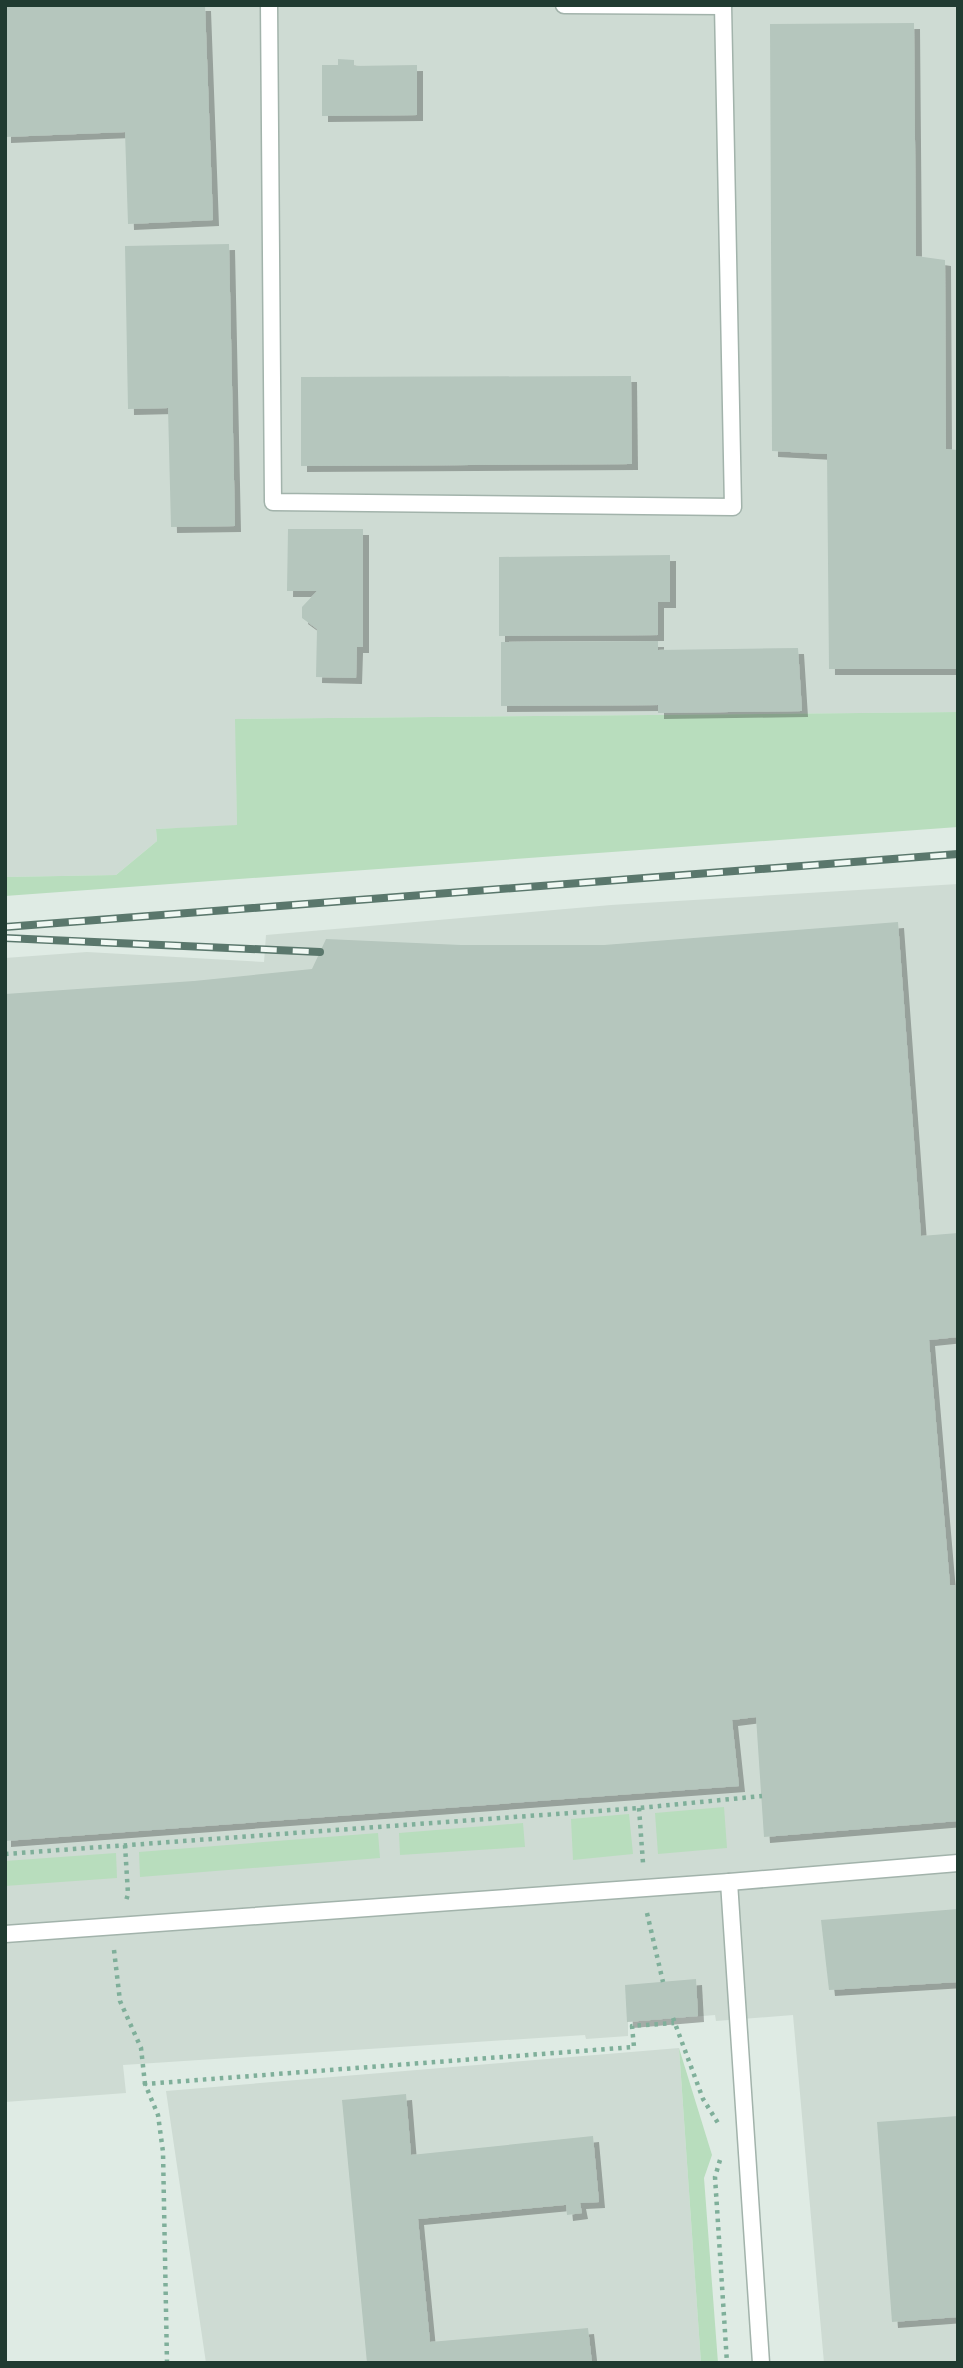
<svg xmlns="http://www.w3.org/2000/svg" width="963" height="2368" viewBox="0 0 963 2368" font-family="'Archivo Narrow',sans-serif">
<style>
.built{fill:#cedbd3}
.green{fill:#b8ddbd}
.building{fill:#b5c6bd;filter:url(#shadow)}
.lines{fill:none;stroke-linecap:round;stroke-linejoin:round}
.lane-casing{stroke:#a2b3ab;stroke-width:19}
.path{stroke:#7faf9a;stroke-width:4.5;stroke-dasharray:3.5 5;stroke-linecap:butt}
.lane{stroke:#fff;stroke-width:16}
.rail-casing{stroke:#5a776c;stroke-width:8}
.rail{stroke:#f0f8f3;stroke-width:5;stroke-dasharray:16;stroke-linecap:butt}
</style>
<defs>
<filter id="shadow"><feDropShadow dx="6" dy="6" stdDeviation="0" flood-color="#0004"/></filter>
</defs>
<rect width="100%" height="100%" fill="#dfebe4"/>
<g class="built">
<path d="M5,5H958V712L236,719L237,826L156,829L157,841L116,875L5,877Z"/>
<path d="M958,884V2363H824L793,2015L716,2021L715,2015L628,2022V2036L586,2039L585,2035L123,2065L126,2093L5,2102V958L87,952L264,962L266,935L611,905Z"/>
<path d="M679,2048L701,2363H206L166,2091Z"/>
</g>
<g class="green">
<path d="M958,712V827L5,896V877L116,875L157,841L156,829L237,825L235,719Z"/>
<path d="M724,1807L727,1848L658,1854L655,1813Z"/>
<path d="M629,1814L633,1854L573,1860L571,1819Z"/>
<path d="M523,1823L525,1847L400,1855L399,1833Z"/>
<path d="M378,1833L380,1858L140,1877L139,1852Z"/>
<path d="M116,1853L117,1878L5,1886V1861Z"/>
<path d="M679,2048L712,2155L704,2178L718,2363H701Z"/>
</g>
<g class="building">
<path d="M5,5H205L213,220L128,224L125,132L5,137Z"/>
<path d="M914,23L916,256L945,260L946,449L958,450V669H829L827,454L772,451L770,24Z"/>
<path d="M338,59L354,60V66L417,65V115L322,116V65H338Z"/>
<path d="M229,244L235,526L171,527L168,408L128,409L125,246Z"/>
<path d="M631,376L632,464L301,466V377Z"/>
<path d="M288,529H363V647H357L356,678L316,677L317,629L302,618V607L317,591H287Z"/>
<path d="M670,555V602H658V635L499,636V557Z"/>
<path d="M658,641V650L798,648L802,711L658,713V705L501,706V642Z"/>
<path d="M898,922L921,1236L958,1233V1337L929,1340L950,1585H958V1821L764,1837L756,1717L732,1720L739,1786L5,1841V994L194,981L312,969L326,939L461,945H604Z"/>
<path d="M958,1909V1982L829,1990L821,1920Z"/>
<path d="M696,1979L698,2016L627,2022L625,1985Z"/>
<path d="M406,2094L411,2155L593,2136L599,2202L580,2203L582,2213L567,2215L566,2205H564L418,2219L430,2342L588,2328L592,2363H367L342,2100Z"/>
<path d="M958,2116V2317L892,2322L877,2122Z"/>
</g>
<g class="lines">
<g class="lane-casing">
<g id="lane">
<path d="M269,5L273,502L733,507L723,5"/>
<path d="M564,5L723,6"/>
<path d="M729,1882L761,2363"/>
<path d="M5,1934L729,1882L958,1863"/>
</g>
</g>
<g class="path">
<path d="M639,1808L643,1863"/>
<path d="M125,1845L128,1894L126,1901"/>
<path d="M5,1854L639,1808L762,1796"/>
<path d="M647,1913L663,1982"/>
<path d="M114,1950L120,2001L141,2048L145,2084"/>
<path d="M673,2018L703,2099L718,2123"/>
<path d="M720,2160L715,2177L727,2363"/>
<path d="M167,2363L163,2152L158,2115L145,2084L634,2047L632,2026L674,2023"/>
</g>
<use href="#lane" class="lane"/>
<g class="rail-casing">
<g id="rail">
<path d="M5,927L958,854"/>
<path d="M5,938L320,952"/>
</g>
</g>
<use href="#rail" class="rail"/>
</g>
<rect width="963" height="2368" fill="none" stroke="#203b31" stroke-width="14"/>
</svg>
